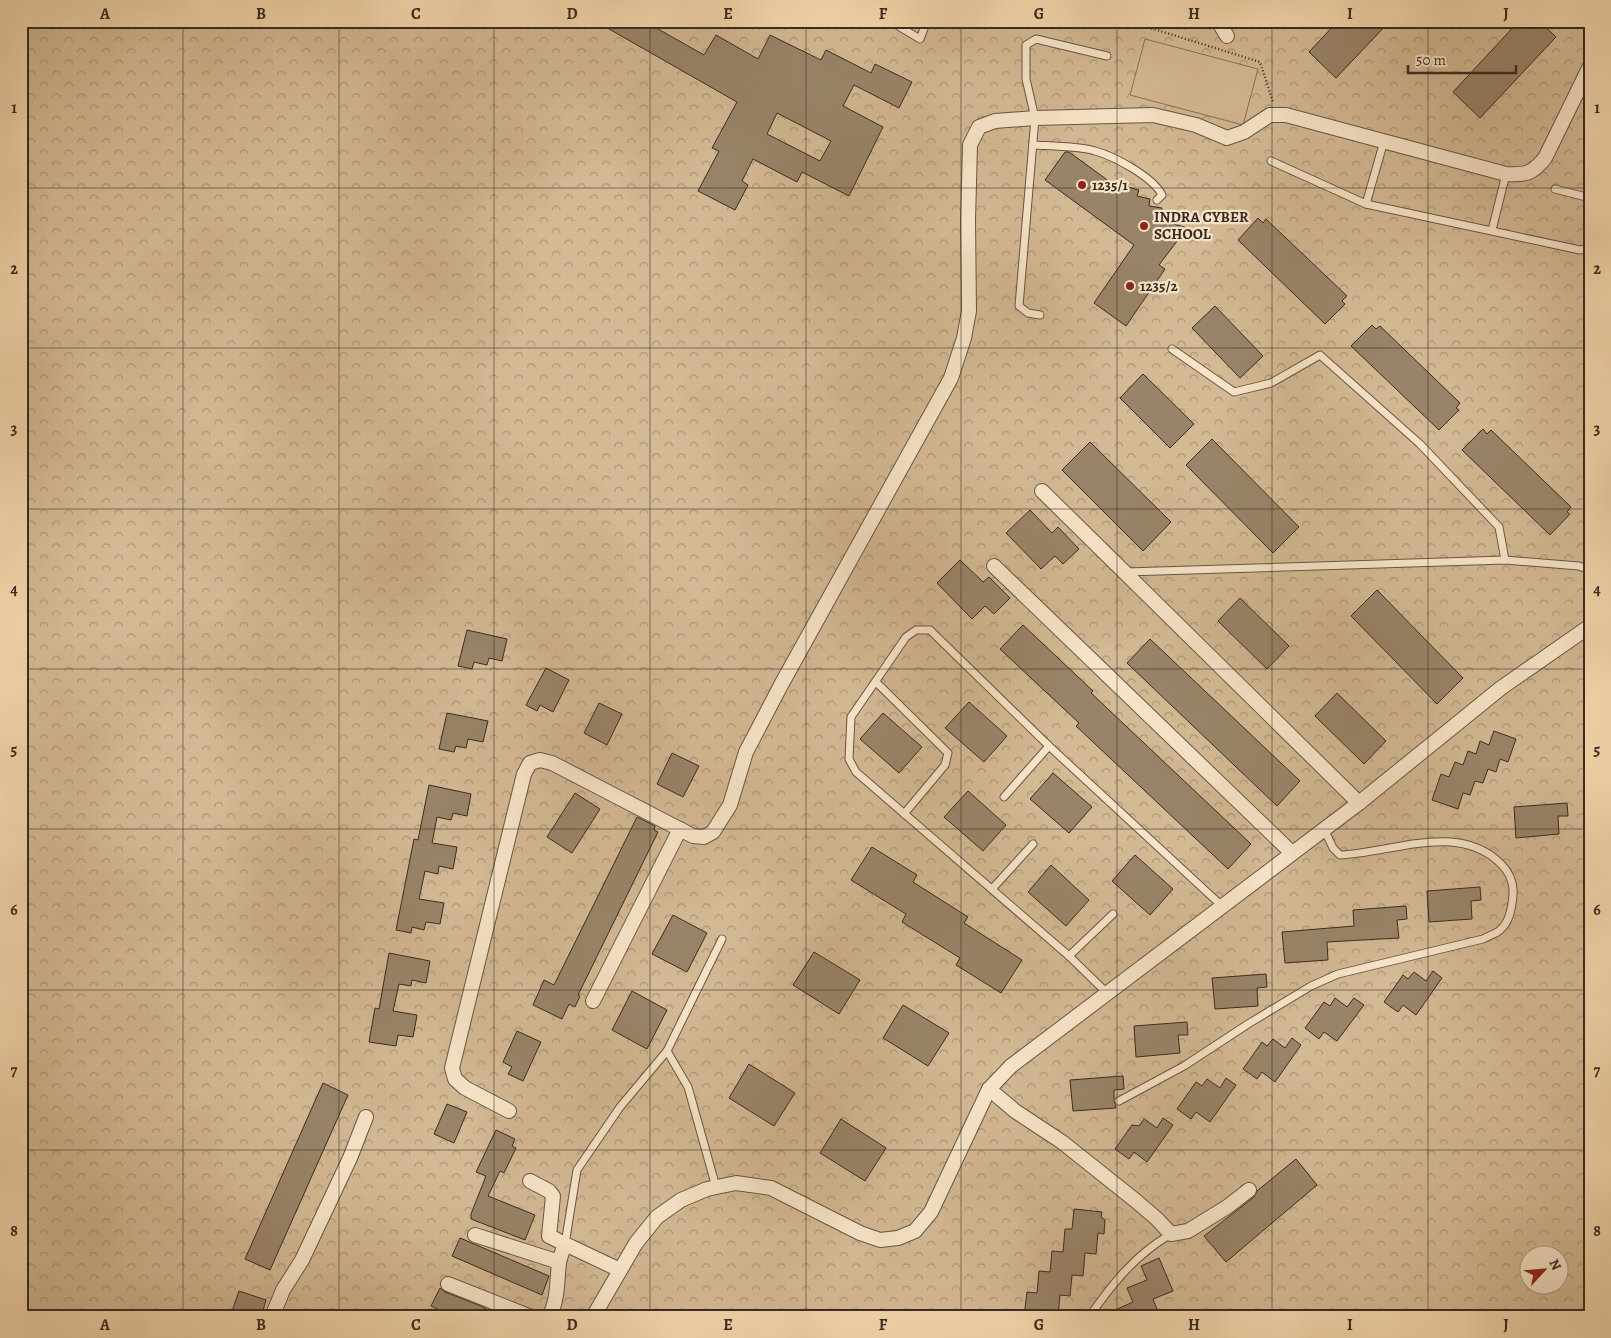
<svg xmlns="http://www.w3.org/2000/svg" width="1611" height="1338" viewBox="0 0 1611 1338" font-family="Alegreya,serif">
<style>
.park{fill:url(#park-crowns);stroke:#86725b;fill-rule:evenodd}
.garden{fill:#d3b994;stroke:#86725b}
.building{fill:#998469;stroke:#382c22;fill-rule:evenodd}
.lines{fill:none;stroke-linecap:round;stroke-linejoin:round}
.lane-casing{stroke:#675644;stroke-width:9}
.street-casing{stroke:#675644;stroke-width:16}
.path{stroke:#382c22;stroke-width:2.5;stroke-dasharray:1 2.5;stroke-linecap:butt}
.lane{stroke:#f7e4c8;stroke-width:7}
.street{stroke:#f7e4c8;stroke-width:14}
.grid{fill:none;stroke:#382c22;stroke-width:1;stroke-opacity:0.55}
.poi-dot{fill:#8f2418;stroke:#f7e4c8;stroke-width:2}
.labels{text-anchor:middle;stroke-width:4.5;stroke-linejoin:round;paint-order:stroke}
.poi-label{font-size:15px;font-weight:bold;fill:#382c22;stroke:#f7e4c8;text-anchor:start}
.neatline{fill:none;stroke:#382c22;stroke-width:2}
.grid-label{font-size:16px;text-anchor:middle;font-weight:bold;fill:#382c22}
</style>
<defs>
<pattern id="park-crowns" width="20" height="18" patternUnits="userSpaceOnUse" patternTransform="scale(1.25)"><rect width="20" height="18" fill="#d3b994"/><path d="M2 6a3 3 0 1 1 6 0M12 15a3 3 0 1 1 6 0" fill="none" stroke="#ac9778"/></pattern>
</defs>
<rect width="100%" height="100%" fill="#f3d6ab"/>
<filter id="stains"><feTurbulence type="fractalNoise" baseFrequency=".004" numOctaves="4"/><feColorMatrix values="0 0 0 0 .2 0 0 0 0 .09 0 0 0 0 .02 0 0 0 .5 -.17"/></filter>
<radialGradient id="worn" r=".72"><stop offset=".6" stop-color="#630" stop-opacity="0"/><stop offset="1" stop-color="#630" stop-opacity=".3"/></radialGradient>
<path class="park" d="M21,21H1590V1317H21ZM1528,1256H1558V1286H1528Z"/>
<path class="garden" d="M1145,39L1258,69L1243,125L1130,95Z"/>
<g class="building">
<path d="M595,21H644L704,55L716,35L758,59L770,35L821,60L826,50L871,73L875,64L912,82L899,108L854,85L843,106L883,127L849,196L802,172L797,182L753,159L742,181L748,185L735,210L698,191L719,151L712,148L737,102ZM777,113L831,141L820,161L767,134Z"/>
<path d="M1338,21H1390L1336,78L1309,52Z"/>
<path d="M1519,21H1539L1556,37L1480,118L1453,92Z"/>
<path d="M1065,152H1069L1121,190L1124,186L1139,190L1137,196L1150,199L1149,206L1162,208L1161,214L1175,217L1174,224L1187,228L1159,265L1165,269L1126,326L1094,303L1134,245L1045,180Z"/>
<path d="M1258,218L1263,223L1266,219L1347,296L1342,301L1345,304L1325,324L1238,240Z"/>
<path d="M1215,306L1263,356L1240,378L1192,328Z"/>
<path d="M1372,325L1376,329L1380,326L1460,403L1456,408L1459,410L1439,430L1351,346Z"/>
<path d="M1143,374L1194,424L1170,448L1120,398Z"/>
<path d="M1483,429L1487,434L1491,430L1571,507L1567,512L1570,514L1550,535L1462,450Z"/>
<path d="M1212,439L1299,527L1273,553L1186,465Z"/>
<path d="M1090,442L1171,522L1143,551L1062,470Z"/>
<path d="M1030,510L1052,533L1058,527L1079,549L1063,564L1055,556L1041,569L1006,533Z"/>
<path d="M960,560L983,582L989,577L1010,598L994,614L985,606L972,619L937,583Z"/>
<path d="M1377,590L1463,678L1437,704L1351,616Z"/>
<path d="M1240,598L1289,646L1267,669L1218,621Z"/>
<path d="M1023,625L1093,691L1091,693L1251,844L1228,869L1076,726L1079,723L1000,649Z"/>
<path d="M467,630L507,639L502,661L489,658L487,665L474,662L472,669L458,666Z"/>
<path d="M1150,639L1300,781L1277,806L1127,663Z"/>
<path d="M546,668L569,680L553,712L540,705L537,711L526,705Z"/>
<path d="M1337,693L1386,741L1364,764L1315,716Z"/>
<path d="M969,702L1007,736L984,762L945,728Z"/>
<path d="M599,703L622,714L607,745L584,733Z"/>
<path d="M447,713L488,721L483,742L468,739L466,748L456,746L454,752L439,749Z"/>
<path d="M883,713L922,747L899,773L860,739Z"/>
<path d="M1494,731L1516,739L1508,762L1500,759L1496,772L1488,769L1483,783L1475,781L1470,795L1463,793L1458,809L1432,800L1441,774L1449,777L1455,762L1463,765L1468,751L1476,754L1480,741L1489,745Z"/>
<path d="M672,753L699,766L683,797L657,784Z"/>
<path d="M1053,773L1092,807L1069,833L1030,799Z"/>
<path d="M429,785L471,794L467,816L453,813L451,820L437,817L432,843L457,847L453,869L439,866L438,874L425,871L419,899L444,903L440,924L426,922L424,930L412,927L411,933L396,930L414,839L418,840Z"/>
<path d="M968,791L1006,825L983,851L944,817Z"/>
<path d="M575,793L600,809L572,853L547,837Z"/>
<path d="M1567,803L1568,816H1558L1559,834L1516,838L1514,807Z"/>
<path d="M637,817L655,826L654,830L658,832L578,995L580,996L575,1007L569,1004L562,1019L533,1005L544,980L554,985Z"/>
<path d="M872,847L917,875L913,882L968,917L964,923L1022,960L1001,993L956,965L960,958L902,922L906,914L851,880Z"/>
<path d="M1135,855L1173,889L1150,915L1112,881Z"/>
<path d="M1051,865L1089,900L1066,926L1028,892Z"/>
<path d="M1480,887L1481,900L1471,901L1472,919L1429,922L1427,891Z"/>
<path d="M1406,906L1407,919L1397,920L1399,938L1327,942L1328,960L1285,963L1282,932L1354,926L1353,910Z"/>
<path d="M673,915L707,933L687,972L652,954Z"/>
<path d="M814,952L860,980L839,1014L793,985Z"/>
<path d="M389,953L430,961L426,983L412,980L411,986L399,984L393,1011L417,1015L413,1037L398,1035L396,1046L369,1042L375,1008L379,1009Z"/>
<path d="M1433,971L1442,978L1416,1015L1403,1005L1398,1012L1384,1002L1403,975L1408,979L1414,972L1426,981Z"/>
<path d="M1266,974L1267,987L1257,988L1258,1006L1215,1009L1212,978Z"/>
<path d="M632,991L667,1010L647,1049L612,1030Z"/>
<path d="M1335,998L1347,1007L1354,998L1364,1005L1337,1041L1324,1032L1319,1039L1305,1028L1324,1002L1330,1006Z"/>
<path d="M903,1005L949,1033L928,1066L883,1038Z"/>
<path d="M1187,1022L1188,1035H1178L1180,1053L1136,1057L1134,1026Z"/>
<path d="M517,1031L541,1042L523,1081L508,1074L512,1067L503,1062Z"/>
<path d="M1292,1038L1301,1045L1275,1082L1262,1072L1257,1079L1243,1069L1262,1042L1267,1046L1273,1039L1285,1048Z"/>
<path d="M749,1064L795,1093L774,1126L729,1098Z"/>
<path d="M1123,1076L1124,1089L1114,1090V1101L1116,1108L1073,1111L1070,1080Z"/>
<path d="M1226,1078L1236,1085L1210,1122L1196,1112L1191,1119L1177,1109L1196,1082L1202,1086L1207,1079L1220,1088Z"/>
<path d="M323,1083L348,1095L270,1270L245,1259Z"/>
<path d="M447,1104L467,1112L454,1143L434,1134Z"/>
<path d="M1163,1118L1173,1125L1147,1162L1134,1152L1129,1159L1115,1149L1132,1125L1139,1126L1144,1119L1157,1128Z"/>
<path d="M841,1119L886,1148L865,1181L820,1153Z"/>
<path d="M496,1130L515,1139L512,1146L516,1148L504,1173L500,1171L488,1196L535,1215L525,1240L471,1219V1214L486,1176L476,1172Z"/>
<path d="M1296,1159L1317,1185L1226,1262L1204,1236L1254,1197L1257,1191Z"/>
<path d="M1074,1209L1102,1212L1101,1217L1105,1220L1104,1234L1098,1233L1096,1254L1085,1253L1083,1276L1072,1275L1070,1296L1060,1295L1058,1317H1024L1027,1292L1037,1293L1039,1271L1050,1272L1052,1251L1063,1252L1065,1229H1072Z"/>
<path d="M460,1238L549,1276L542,1295L452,1256Z"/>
<path d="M1159,1258L1173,1291L1153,1299L1159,1314L1152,1317H1099L1133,1302L1127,1288L1147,1280L1141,1266Z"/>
<path d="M440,1288L445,1292L481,1306L501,1317H454L431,1306Z"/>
<path d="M239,1291L266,1300L261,1317H238L231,1314Z"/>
</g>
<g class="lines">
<g class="lane-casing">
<g id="lane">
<path d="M890,21L920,39L927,21"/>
<path d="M1033,145C1050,146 1080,146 1095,151C1114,156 1153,177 1162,195L1157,200"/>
<path d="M1271,161L1366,204L1580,250L1590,248"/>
<path d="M1555,189L1590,198"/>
<path d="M1366,204L1384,141"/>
<path d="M1492,230L1506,174"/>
<path d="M1040,315L1028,313L1019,306L1035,118L1026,79V45L1036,39L1107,56"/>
<path d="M1172,349L1234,392L1271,383L1320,355L1420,444L1499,527L1505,560"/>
<path d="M1126,572L1505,560L1579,566L1590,570"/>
<path d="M876,682L948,753L945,765L904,814"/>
<path d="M1004,797L1049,746"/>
<path d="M992,889L1033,844"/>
<path d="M1069,956L1113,914"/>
<path d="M1107,993L1069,956L856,772L849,759L851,717L906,637L916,630H930L1049,746L1222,906"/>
<path d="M1119,1101L1184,1066L1248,1024L1311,986L1338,974L1483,939C1488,936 1496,934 1500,930C1510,922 1512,907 1513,895C1514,883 1509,872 1501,864C1458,821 1392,853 1340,855L1333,848L1324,829"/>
<path d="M716,1187L688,1087L667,1051L722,939"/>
<path d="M565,1244L577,1170L620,1107L667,1051"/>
<path d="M1089,1317C1113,1283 1135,1255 1171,1234"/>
</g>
</g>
<g class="street-casing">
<g id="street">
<path d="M1218,21L1227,36"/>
<path d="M1042,491L1359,803"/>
<path d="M994,566L1292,853"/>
<path d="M593,1001L680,829"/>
<path d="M989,1089L1015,1111L1062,1142L1136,1201L1157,1219L1171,1234L1188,1231L1227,1207L1249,1190"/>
<path d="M509,1111L465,1088L455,1079L452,1068L524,774L530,763L540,760L552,763L693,836L704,837L713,832L730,805L746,752L781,685L951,378L964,338L969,311L968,220L970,145L979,127L995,121L1035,118L1153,115L1196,125L1227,138L1244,132L1270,115H1286L1506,174C1526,175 1532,174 1545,158L1590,66"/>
<path d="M530,1181L549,1191L553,1196L549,1236L565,1244"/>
<path d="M475,1235L559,1262"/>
<path d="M448,1284L531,1317"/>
<path d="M272,1317L283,1290L302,1260L350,1158L366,1117"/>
<path d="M549,1317C558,1301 557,1280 559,1263C560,1257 563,1250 565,1244L620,1270"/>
<path d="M593,1317L636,1243L657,1217L681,1200L707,1189L736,1183L771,1188L860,1233L880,1240L898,1238L915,1231L931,1212L989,1089L1011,1066L1359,803L1501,688L1590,626"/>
</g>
</g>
<path class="path" d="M1128,21L1260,62L1273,102"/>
<use href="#lane" class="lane"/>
<use href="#street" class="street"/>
</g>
<path class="grid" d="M183,21V1317M339,21V1317M494,21V1317M650,21V1317M806,21V1317M961,21V1317M1117,21V1317M1272,21V1317M1428,21V1317M21,188H1590M21,348H1590M21,509H1590M21,669H1590M21,829H1590M21,990H1590M21,1150H1590"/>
<g class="poi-dot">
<circle cx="1082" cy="185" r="5"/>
<circle cx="1144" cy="226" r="5"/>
<circle cx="1130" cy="286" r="5"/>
</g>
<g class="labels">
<g class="poi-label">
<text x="1092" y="190">1235/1</text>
<text x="1154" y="222">INDRA CYBER<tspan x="1154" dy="17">SCHOOL</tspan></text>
<text x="1140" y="291">1235/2</text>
</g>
</g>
<rect width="1611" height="1338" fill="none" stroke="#f3d6ab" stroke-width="55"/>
<g transform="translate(1544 1270) rotate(64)"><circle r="24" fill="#f7e4c8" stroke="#ab9a86"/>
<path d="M0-4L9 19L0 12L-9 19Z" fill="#8f2418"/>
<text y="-8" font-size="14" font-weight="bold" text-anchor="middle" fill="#382c22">N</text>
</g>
<path d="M1408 65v8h108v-8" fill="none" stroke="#382c22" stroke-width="2.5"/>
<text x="1416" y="65" font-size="15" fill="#382c22" stroke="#f7e4c8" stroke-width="4" paint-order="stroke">50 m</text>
<rect x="28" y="28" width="1556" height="1282" class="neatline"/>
<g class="grid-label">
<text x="105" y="19">A</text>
<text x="261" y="19">B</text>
<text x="416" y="19">C</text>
<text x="572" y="19">D</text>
<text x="728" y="19">E</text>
<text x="883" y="19">F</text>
<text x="1039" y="19">G</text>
<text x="1194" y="19">H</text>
<text x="1350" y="19">I</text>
<text x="1506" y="19">J</text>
<text x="14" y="113">1</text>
<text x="1597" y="113">1</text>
<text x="14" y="274">2</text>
<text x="1597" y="274">2</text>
<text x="14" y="434">3</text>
<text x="1597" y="434">3</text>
<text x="14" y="595">4</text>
<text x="1597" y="595">4</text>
<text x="14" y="755">5</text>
<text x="1597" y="755">5</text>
<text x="14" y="915">6</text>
<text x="1597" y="915">6</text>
<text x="14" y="1076">7</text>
<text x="1597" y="1076">7</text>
<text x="14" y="1236">8</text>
<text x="1597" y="1236">8</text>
<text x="105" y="1330">A</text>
<text x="261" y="1330">B</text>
<text x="416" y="1330">C</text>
<text x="572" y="1330">D</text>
<text x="728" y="1330">E</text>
<text x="883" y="1330">F</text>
<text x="1039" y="1330">G</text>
<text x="1194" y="1330">H</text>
<text x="1350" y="1330">I</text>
<text x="1506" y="1330">J</text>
</g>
<rect width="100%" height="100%" filter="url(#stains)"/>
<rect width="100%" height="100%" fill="url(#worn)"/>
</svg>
